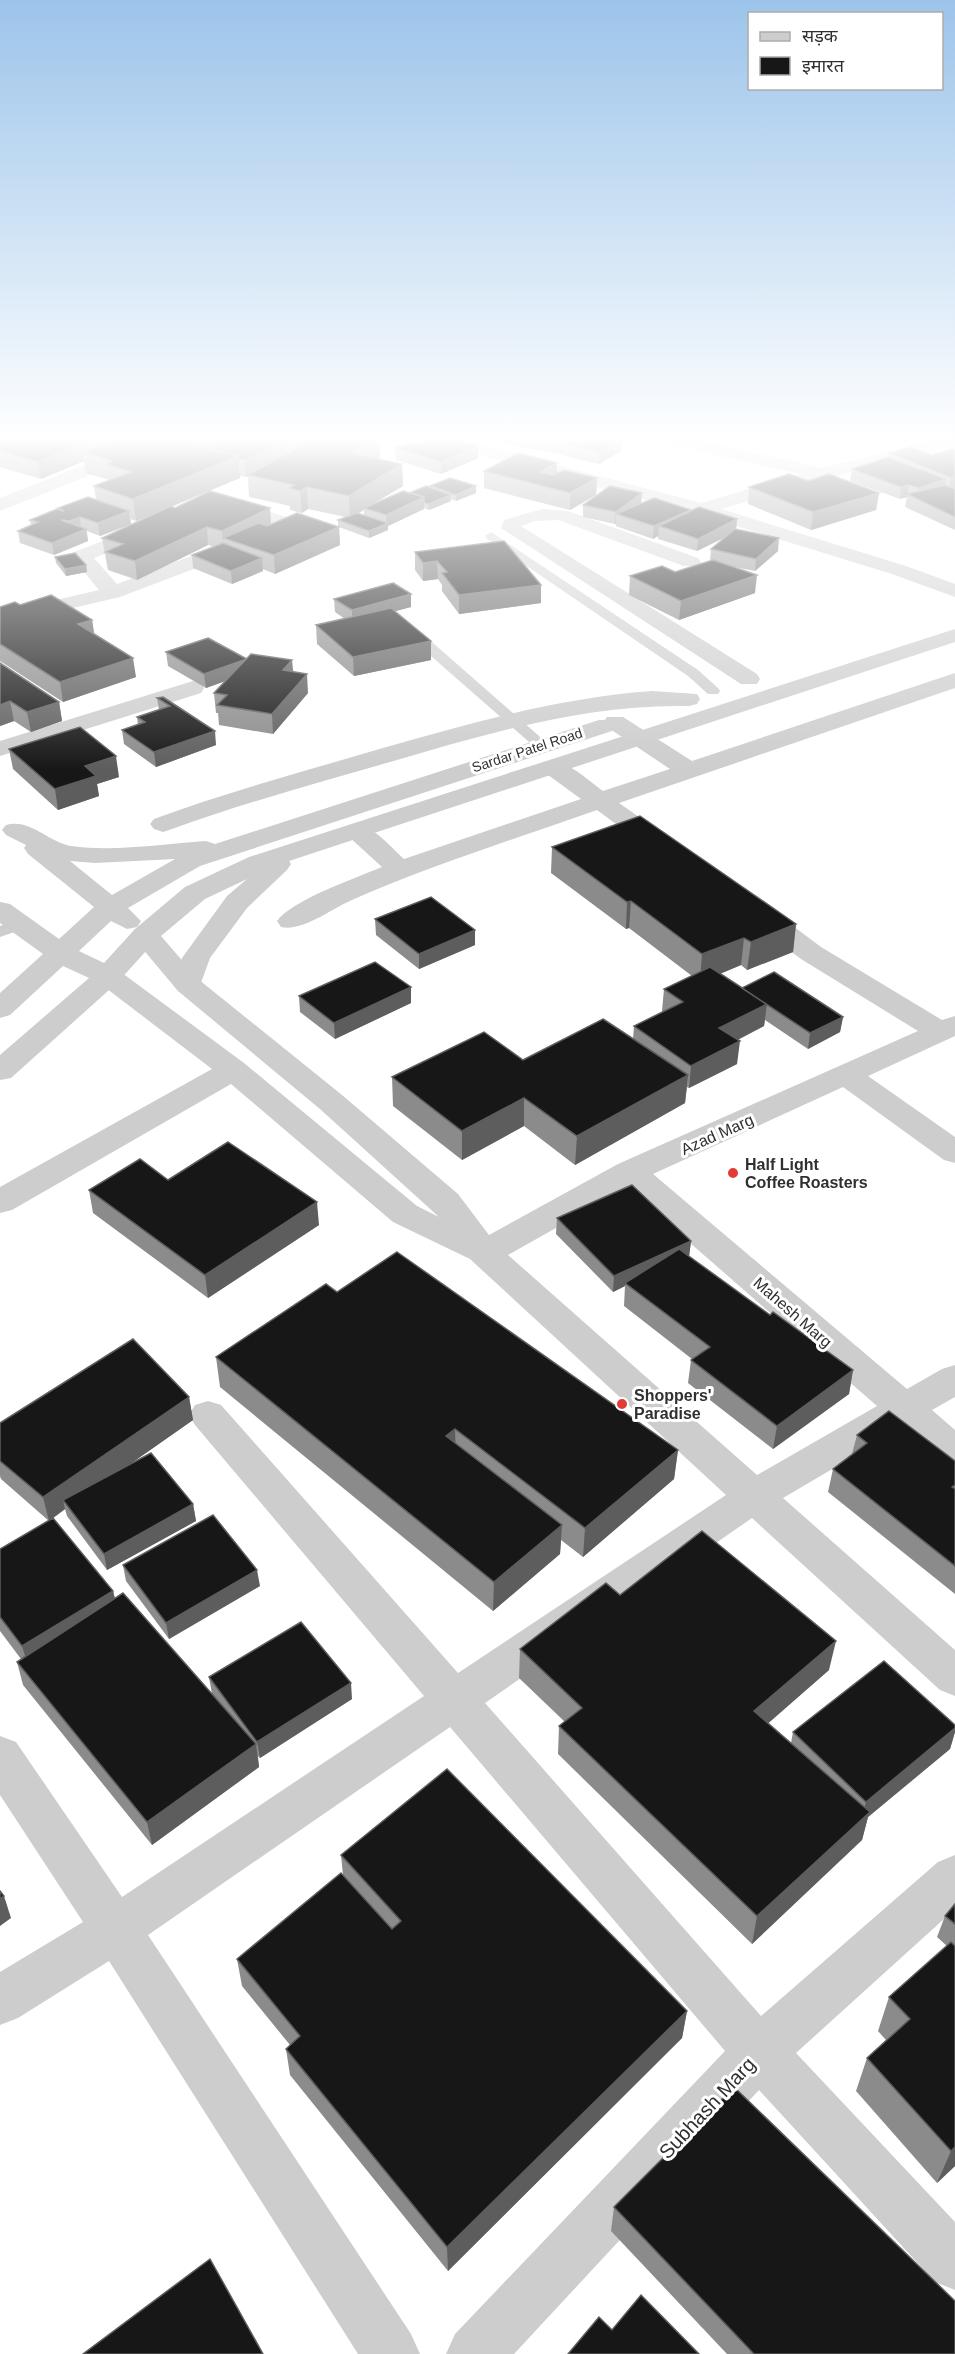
<svg xmlns="http://www.w3.org/2000/svg" width="955" height="2354" viewBox="0 0 955 2354" font-family="Arial,'Noto Sans Devanagari',sans-serif">
<style>
.lines{fill:none;stroke-linecap:round;stroke-linejoin:round}
.service{fill:#cdcdcd;fill-rule:evenodd}
.minor{fill:#cdcdcd;fill-rule:evenodd}
.tertiary{fill:#cdcdcd;fill-rule:evenodd}
.wall{fill:#8b8b8b;fill-rule:evenodd}
.shaded-wall{fill:#5d5d5d}
.building{fill:#171717;stroke:#5d5d5d;stroke-width:1.5}
.poi-dot{fill:#e23c37;stroke:#fff;stroke-width:2}
.labels{text-anchor:middle;stroke-width:6;stroke-linejoin:round;paint-order:stroke}
.far-street-label{font-size:14px;fill:#303030;stroke:#fff}
.street-label{font-size:16px;fill:#303030;stroke:#fff}
.poi-label{font-size:16px;font-weight:bold;fill:#303030;stroke:#fff;text-anchor:start}
.near-street-label{font-size:20px;fill:#303030;stroke:#fff}
</style>
<rect width="100%" height="100%" fill="#fff"/>
<g class="lines">
<g class="service">
<path d="M491,532L698,670L718,688L720,691L718,694H708L688,676L487,539L485,536Z"/>
<path d="M420,635L425,636L547,743L550,746L547,749H537L415,642L413,639Z"/>
<path d="M17,920L26,925L23,929L0,937V926Z"/>
</g>
<g class="minor">
<path d="M147,440H172L169,444L0,511V498Z"/>
<path d="M434,440H464L701,503L800,474L668,444L665,440H698L822,468L937,440H955V446L827,478L721,509L906,566L955,584V597L892,574L694,513L437,444Z"/>
<path d="M229,499L299,521L302,525L299,529L120,597L0,625V613L99,590L71,556L74,552L139,527H153L156,531L153,535L94,558L117,584L273,525L222,509L220,505L222,501Z"/>
<path d="M542,509L568,511L698,558L701,562L698,566H684L558,520L535,521L521,526L757,674L760,679L757,684H741L501,528L504,520Z"/>
<path d="M955,673V688L619,803L672,840L676,846L672,852L663,854L654,852L597,810C515,839 432,865 352,900C331,909 302,932 281,927L277,921C292,900 356,878 382,867L348,836L344,831L348,826C370,820 388,845 404,859L581,799L544,772L541,767L544,762C566,757 587,780 603,791L670,769L607,727L603,722L607,717H623L692,761Z"/>
<path d="M193,681L201,683L204,688L201,693L0,756V741Z"/>
<path d="M652,691L697,694L700,699L697,704L689,706C585,704 489,733 390,762C317,783 244,803 172,829L163,832L154,829L150,824L154,819C227,792 302,772 376,750C467,724 557,698 652,691Z"/>
<path d="M759,906L769,908L821,947L942,1020L955,1016V1036L868,1076L955,1137V1163L944,1160L843,1087L653,1174L907,1389L942,1369L955,1365V1397L932,1410L955,1430V1467L941,1463L902,1428L783,1498L955,1650V1696L940,1690L752,1518L485,1703L761,2016L938,1862L955,1855V1909L796,2053L955,2222V2290L935,2282L759,2090L514,2354H446L455,2334L725,2051L450,1727L148,1935L411,2334L420,2354H358L109,1961L18,2018L0,2025V1972L83,1922L0,1795V1736L16,1742L122,1897L424,1696L195,1425L189,1415L195,1405L208,1401L221,1405L458,1673L726,1495L470,1259L393,1222L231,1084L12,1210L0,1213V1187L212,1069L98,982L94,976L98,970L108,967L118,970L244,1063L417,1206L439,1217L320,1109L178,991L131,935L135,929L145,927L155,929L198,979L342,1095L458,1194L489,1235L618,1164L918,1031L801,959L749,920L745,914L749,908ZM627,1188L877,1406L757,1475L508,1255Z"/>
</g>
<path class="tertiary" d="M955,629V642L289,861L291,864L287,870L247,908L210,958L198,991L188,994L178,991L174,985L182,958L227,896L247,879L205,899L155,941L118,982L11,1078L0,1080V1055L89,978L63,966L10,1015L0,1018V993L43,954L0,923V902L10,904L59,939L94,907L28,854L24,848L26,845L6,835L2,830L6,825C30,818 48,842 71,846C114,852 162,844 206,841L215,844L599,720H615L619,725L615,730L200,866L128,908L141,921L137,927L127,929L111,921L79,951L104,963L135,929L185,887L249,857ZM175,859L112,895L70,861L95,863Z"/>
</g>
<g class="wall">
<path d="M0,440H379L380,458L378,459L402,464L403,486L374,503L409,493L430,488V486L476,493L456,501L451,499V501L429,510L424,508V509L388,526V530L369,538L339,527L340,545L275,574L263,569V571L232,584L193,568L192,555L214,547L208,545L137,580L108,570L102,538L160,511L136,521L130,519L131,524L100,536L87,531L88,541L54,555L20,543L18,531L31,525L30,520L59,509L58,508L96,499L94,486L109,480L86,473L84,461L41,479L0,467ZM240,476L248,477L249,497L290,506V510L302,513L308,509L346,517L338,520V526L271,524L270,508H175L171,507L240,478ZM364,510V515L358,513Z"/>
<path d="M496,440H621V451L599,464L564,456V454L563,455L532,449V446L528,449Z"/>
<path d="M395,448L478,458L441,474L396,460Z"/>
<path d="M955,450V488L953,489H955V530L905,507L907,497L900,499L850,481L852,469L888,457L889,453L932,455Z"/>
<path d="M557,463V473L597,478L596,495L570,510L484,488V471Z"/>
<path d="M808,481L879,493L876,510L811,530L748,504L749,487Z"/>
<path d="M642,493L641,503L691,511L736,529L778,551L755,571L734,567L755,593L679,620L629,595L630,576L675,572L710,561L711,549L725,537L697,551L658,539V536L653,539L616,526V524H615L583,517V505Z"/>
<path d="M415,552L541,585V603L459,614L442,591V585L438,579L423,581L415,570Z"/>
<path d="M55,557L86,565L87,572L66,576L56,563Z"/>
<path d="M411,594V607L395,611L431,641V660L354,676L317,644L316,625L345,619L335,612L334,599Z"/>
<path d="M20,605L92,620L94,634L136,677L63,702L0,661V607Z"/>
<path d="M166,652L246,659L293,672L308,693L273,734L219,725L218,713H216L214,693L225,681L206,688L168,666Z"/>
<path d="M0,663L59,702L62,721L31,732L14,721L0,726Z"/>
<path d="M163,697L216,745L156,767L124,744L122,730L138,725L137,717L159,710L157,698Z"/>
<path d="M9,749L119,777L97,784L99,796L58,810L13,769Z"/>
<path d="M552,847L796,924L793,952L747,970L741,965L720,974L742,988L843,1017L840,1032L808,1049L765,1020L764,1026L738,1040L737,1064L689,1088L687,1087L685,1103L575,1165L524,1126L462,1160L393,1106L392,1077L523,1060L633,1039L634,1026L663,1012L662,1011L664,989L692,976L629,928L626,929L551,873Z"/>
<path d="M375,919L475,930V945L419,969L376,935Z"/>
<path d="M411,987V1003L335,1039L300,1012L299,996Z"/>
<path d="M168,1180L319,1225L208,1298L93,1213L89,1190Z"/>
<path d="M557,1218L691,1241L689,1256L770,1315L853,1370L849,1394L773,1449L688,1383L691,1360L692,1359L624,1306L625,1286L613,1292L556,1234Z"/>
<path d="M337,1292L678,1450L674,1479L583,1557L561,1540L560,1554L493,1611L220,1387L216,1357Z"/>
<path d="M189,1397L193,1420L130,1464L193,1504L196,1521L107,1570L67,1516L65,1509L49,1521L1,1479L0,1476V1423Z"/>
<path d="M857,1435L955,1461V1594L828,1492L833,1469L852,1454Z"/>
<path d="M0,1549L113,1591L115,1598L212,1694L209,1677L352,1699L260,1758L258,1756L259,1767L152,1845L23,1685L17,1662L21,1659L0,1631Z"/>
<path d="M123,1565L260,1586L169,1639L126,1581Z"/>
<path d="M620,1595L829,1670L768,1723L791,1743L793,1732L955,1725V1732L950,1749L868,1817L862,1840L752,1944L558,1754L559,1726L565,1722L519,1678L520,1649Z"/>
<path d="M341,1855L687,2011L682,2038L448,2271L290,2075L286,2049L290,2045L242,1986L237,1959L343,1875Z"/>
<path d="M955,1904V2166L937,2183L856,2091L867,2058L886,2040L878,2031L889,1997L947,1946L937,1937L945,1916Z"/>
<path d="M614,2207L955,2354H727L611,2231Z"/>
</g>
<g class="shaded-wall">
<path d="M103,440H128L94,455L93,444Z"/>
<path d="M202,440H208L209,450L194,443Z"/>
<path d="M292,440H312L248,475V477H246L245,460Z"/>
<path d="M374,440H379L380,458L351,475L350,453Z"/>
<path d="M528,440H533L532,446L528,449Z"/>
<path d="M568,440H585L564,444V454L563,455V443Z"/>
<path d="M619,440H621V451L599,464V452Z"/>
<path d="M86,442L88,453L83,452L84,461L41,479L38,462Z"/>
<path d="M478,446V458L441,474V462Z"/>
<path d="M238,456L240,478L136,521L133,499Z"/>
<path d="M557,463V480L540,472Z"/>
<path d="M402,464L403,486L366,508H364V510L350,518L349,496Z"/>
<path d="M955,477V488L949,490L951,478Z"/>
<path d="M597,478L596,495L570,510V493Z"/>
<path d="M946,479L944,491L917,499L919,488Z"/>
<path d="M909,485L908,495L907,494V497L900,499L901,487Z"/>
<path d="M476,486V493L456,501V495Z"/>
<path d="M307,487L308,509L302,513L300,491Z"/>
<path d="M642,493L641,505L616,514V524H615L616,512Z"/>
<path d="M879,493L876,510L811,530L813,512Z"/>
<path d="M451,495V501L429,510L428,504Z"/>
<path d="M424,497V509L388,526V530L369,538V531L387,524L386,515Z"/>
<path d="M270,508L271,526L223,538L224,549L222,531Z"/>
<path d="M691,510L690,522L659,526L658,536L653,539L654,526Z"/>
<path d="M129,511L131,524L100,536L98,523Z"/>
<path d="M80,517L81,529L71,533L69,521Z"/>
<path d="M737,519L736,532L697,551L698,539Z"/>
<path d="M207,527L208,545L137,580L135,561Z"/>
<path d="M339,527L340,545L275,574L274,555Z"/>
<path d="M86,529L88,541L54,555L52,543Z"/>
<path d="M779,538L778,551L755,571L756,559Z"/>
<path d="M262,558L263,571L232,584L231,571Z"/>
<path d="M437,561L438,579L423,581V563Z"/>
<path d="M86,565L87,572L66,576L65,569Z"/>
<path d="M757,575L755,593L679,620L681,601Z"/>
<path d="M541,585V603L459,614V595Z"/>
<path d="M411,594V607L352,623V610Z"/>
<path d="M92,620L95,639L78,624Z"/>
<path d="M431,641V660L354,676L353,657Z"/>
<path d="M133,658L136,677L63,702L60,682Z"/>
<path d="M247,659L248,673L206,688L204,674Z"/>
<path d="M292,660L294,679L283,670Z"/>
<path d="M307,674L308,693L273,734L272,714Z"/>
<path d="M10,701L14,721L0,726V705Z"/>
<path d="M59,702L62,721L31,732L27,712Z"/>
<path d="M215,731L216,745L156,767L154,752Z"/>
<path d="M116,756L119,777L97,784L99,796L58,810L55,789L85,766Z"/>
<path d="M631,901L629,928L626,929L627,902Z"/>
<path d="M796,924L793,952L747,970L751,942Z"/>
<path d="M475,930V945L419,969V954Z"/>
<path d="M744,938L741,965L700,982L702,954Z"/>
<path d="M411,987V1003L335,1039L334,1023Z"/>
<path d="M767,1004L764,1026L717,1050L719,1028Z"/>
<path d="M843,1017L840,1032L808,1049L810,1033Z"/>
<path d="M740,1041L737,1064L689,1088L691,1066Z"/>
<path d="M688,1075L685,1103L575,1165L577,1136Z"/>
<path d="M524,1098V1126L462,1160V1131Z"/>
<path d="M317,1202L319,1225L208,1298L205,1275Z"/>
<path d="M691,1241L689,1257L625,1283V1286L613,1292L614,1276Z"/>
<path d="M853,1370L849,1394L773,1449L777,1426Z"/>
<path d="M189,1397L193,1420L69,1507L63,1500L65,1509L49,1521L43,1497Z"/>
<path d="M455,1429L456,1459L446,1436Z"/>
<path d="M678,1450L674,1479L583,1557L585,1528Z"/>
<path d="M193,1504L196,1521L107,1570L104,1554Z"/>
<path d="M562,1525L560,1554L493,1611L494,1582Z"/>
<path d="M257,1570L260,1586L169,1639L166,1623Z"/>
<path d="M113,1591L118,1614L29,1669L22,1646Z"/>
<path d="M836,1641L829,1670L749,1740L754,1711Z"/>
<path d="M351,1683L352,1699L260,1758L257,1742Z"/>
<path d="M955,1728V1732L950,1749L868,1817L862,1840L752,1944L757,1916L861,1820L866,1802Z"/>
<path d="M256,1744L259,1767L152,1845L147,1822Z"/>
<path d="M4,1896L11,1918L0,1926V1899Z"/>
<path d="M687,2011L682,2038L448,2271L447,2247Z"/>
<path d="M955,2147V2166L937,2183L951,2151Z"/>
</g>
<g class="building">
<path d="M0,440H103L93,444L86,442L38,462L0,451Z"/>
<path d="M114,440H202L194,443L238,456L133,499L94,486L131,472L107,464L113,461L83,452Z"/>
<path d="M215,440H292L245,460L238,459V456L202,446Z"/>
<path d="M311,440H374L350,453L402,464L349,496L307,487L300,491L289,488L294,485L248,475Z"/>
<path d="M430,440H457L478,446L441,462L395,448L413,441L421,444Z"/>
<path d="M547,440H568L563,443Z"/>
<path d="M571,440H619L599,452L564,444Z"/>
<path d="M911,447L932,455L952,449L955,450V477L951,478L889,453Z"/>
<path d="M519,453L557,463L540,472L553,475L564,470L597,478L570,493L484,471Z"/>
<path d="M888,457L946,479L919,488L909,485L901,487L852,469Z"/>
<path d="M789,474L808,481L829,474L879,493L813,512L749,487Z"/>
<path d="M450,478L476,486L456,495L430,486Z"/>
<path d="M945,485L955,489V517L907,494Z"/>
<path d="M426,486L451,495L428,504L424,502V497L409,493Z"/>
<path d="M610,486L642,493L616,512L583,505Z"/>
<path d="M210,491L270,508L222,531L207,527L135,561L105,552L123,544L102,538L171,506L175,508Z"/>
<path d="M403,491L424,497L386,515L364,508Z"/>
<path d="M88,497L129,511L98,523L80,517L69,521L61,520L86,529L52,543L18,531L38,522L30,520L57,509L64,511L58,508Z"/>
<path d="M654,498L691,510L654,526L616,514Z"/>
<path d="M699,507L737,519L698,539L659,526Z"/>
<path d="M297,513L339,527L274,555L223,538L259,523L267,526Z"/>
<path d="M357,513L388,523L369,531L338,520Z"/>
<path d="M735,529L779,538L756,559L711,549Z"/>
<path d="M504,541L541,585L459,595L442,573L447,572L437,561L423,563L415,552Z"/>
<path d="M223,543L262,558L231,571L192,555Z"/>
<path d="M75,553L86,565L65,569L55,557Z"/>
<path d="M713,560L757,575L681,601L630,576L662,566L675,572Z"/>
<path d="M393,583L411,594L352,610L334,599Z"/>
<path d="M51,595L92,620L78,624L133,658L60,682L0,644V607L15,602L20,605Z"/>
<path d="M391,608L431,641L353,657L316,625Z"/>
<path d="M208,638L247,659L204,674L166,652Z"/>
<path d="M251,654L292,660L283,670L307,674L272,714L217,705L227,695L214,693Z"/>
<path d="M0,663L59,702L27,712L10,701L0,705Z"/>
<path d="M163,697L215,731L154,752L122,730L145,722L137,717L170,706L157,698Z"/>
<path d="M80,727L116,756L85,766L96,776L55,789L9,749Z"/>
<path d="M640,816L796,924L751,942L744,938L702,954L631,901L627,902L552,847Z"/>
<path d="M431,897L475,930L419,954L375,919Z"/>
<path d="M375,962L411,987L334,1023L299,996Z"/>
<path d="M710,967L767,1004L719,1028L740,1041L691,1066L634,1026L683,1002L664,989Z"/>
<path d="M774,972L843,1017L810,1033L742,988Z"/>
<path d="M603,1019L688,1075L577,1136L524,1098L462,1131L392,1077L484,1032L523,1060Z"/>
<path d="M228,1142L317,1202L205,1275L89,1190L140,1159L168,1180Z"/>
<path d="M632,1185L691,1241L614,1276L557,1218Z"/>
<path d="M679,1249L770,1315L773,1312L853,1370L777,1426L691,1360L710,1347L625,1283Z"/>
<path d="M397,1252L678,1450L585,1528L455,1429L446,1436L562,1525L494,1582L216,1357L326,1284L337,1292Z"/>
<path d="M133,1339L189,1397L43,1497L0,1461V1423Z"/>
<path d="M889,1411L955,1461V1485L952,1487L955,1489V1566L833,1469L867,1443L857,1435Z"/>
<path d="M151,1453L193,1504L104,1554L63,1500Z"/>
<path d="M213,1515L257,1570L166,1623L123,1565Z"/>
<path d="M53,1518L113,1591L22,1646L0,1617V1549Z"/>
<path d="M702,1531L836,1641L754,1711L870,1812L757,1916L559,1726L582,1708L520,1649L606,1583L620,1595Z"/>
<path d="M123,1593L256,1744L147,1822L17,1662Z"/>
<path d="M301,1622L351,1683L257,1742L209,1677Z"/>
<path d="M884,1661L955,1725V1728L866,1802L793,1732Z"/>
<path d="M447,1769L687,2011L447,2247L286,2049L300,2036L237,1959L341,1873L392,1929L401,1921L341,1855Z"/>
<path d="M0,1891L4,1896L0,1899Z"/>
<path d="M955,1904V1924L945,1916Z"/>
<path d="M951,1942L955,1946V2147L951,2151L867,2058L910,2019L889,1997Z"/>
<path d="M734,2087L955,2301V2354H754L614,2207Z"/>
<path d="M210,2259L263,2354H83Z"/>
<path d="M641,2295L699,2354H568L599,2317L612,2330Z"/>
</g>
<linearGradient id="sky" x2="0" y2="1"><stop stop-color="#9cc4ea"/><stop offset="0.57" stop-color="#fff"/><stop offset="1" stop-color="#fff" stop-opacity="0"/></linearGradient>
<rect width="955" height="770" fill="url(#sky)"/>
<g class="poi-dot">
<circle cx="733" cy="1173" r="6"/>
<circle cx="622" cy="1404" r="6"/>
</g>
<g class="labels">
<g class="far-street-label">
<text transform="translate(527 750) rotate(-18)" y="5">Sardar Patel Road</text>
</g>
<g class="street-label">
<text transform="translate(717 1134) rotate(-24)" y="6">Azad Marg</text>
<text transform="translate(793 1312) rotate(41)" y="6">Mahesh Marg</text>
</g>
<g class="poi-label">
<text x="745" y="1170">Half Light<tspan x="745" dy="18">Coffee Roasters</tspan></text>
<text x="634" y="1401">Shoppers'<tspan x="634" dy="18">Paradise</tspan></text>
</g>
<g class="near-street-label">
<text transform="translate(707 2108) rotate(-47)" y="7">Subhash Marg</text>
</g>
</g>
<rect x="748" y="12" width="195" height="78" fill="#ffffff" stroke="#acacac" stroke-width="1.5"/>
<rect x="760" y="32" width="30" height="9" fill="#cdcdcd" stroke="#acacac" stroke-width="1.5"/>
<text x="802" y="42" font-size="18" fill="#303030">सड़क</text>
<rect x="760" y="57" width="30" height="18" fill="#171717" stroke="#acacac" stroke-width="1.5"/>
<text x="802" y="72" font-size="18" fill="#303030">इमारत</text>
</svg>
